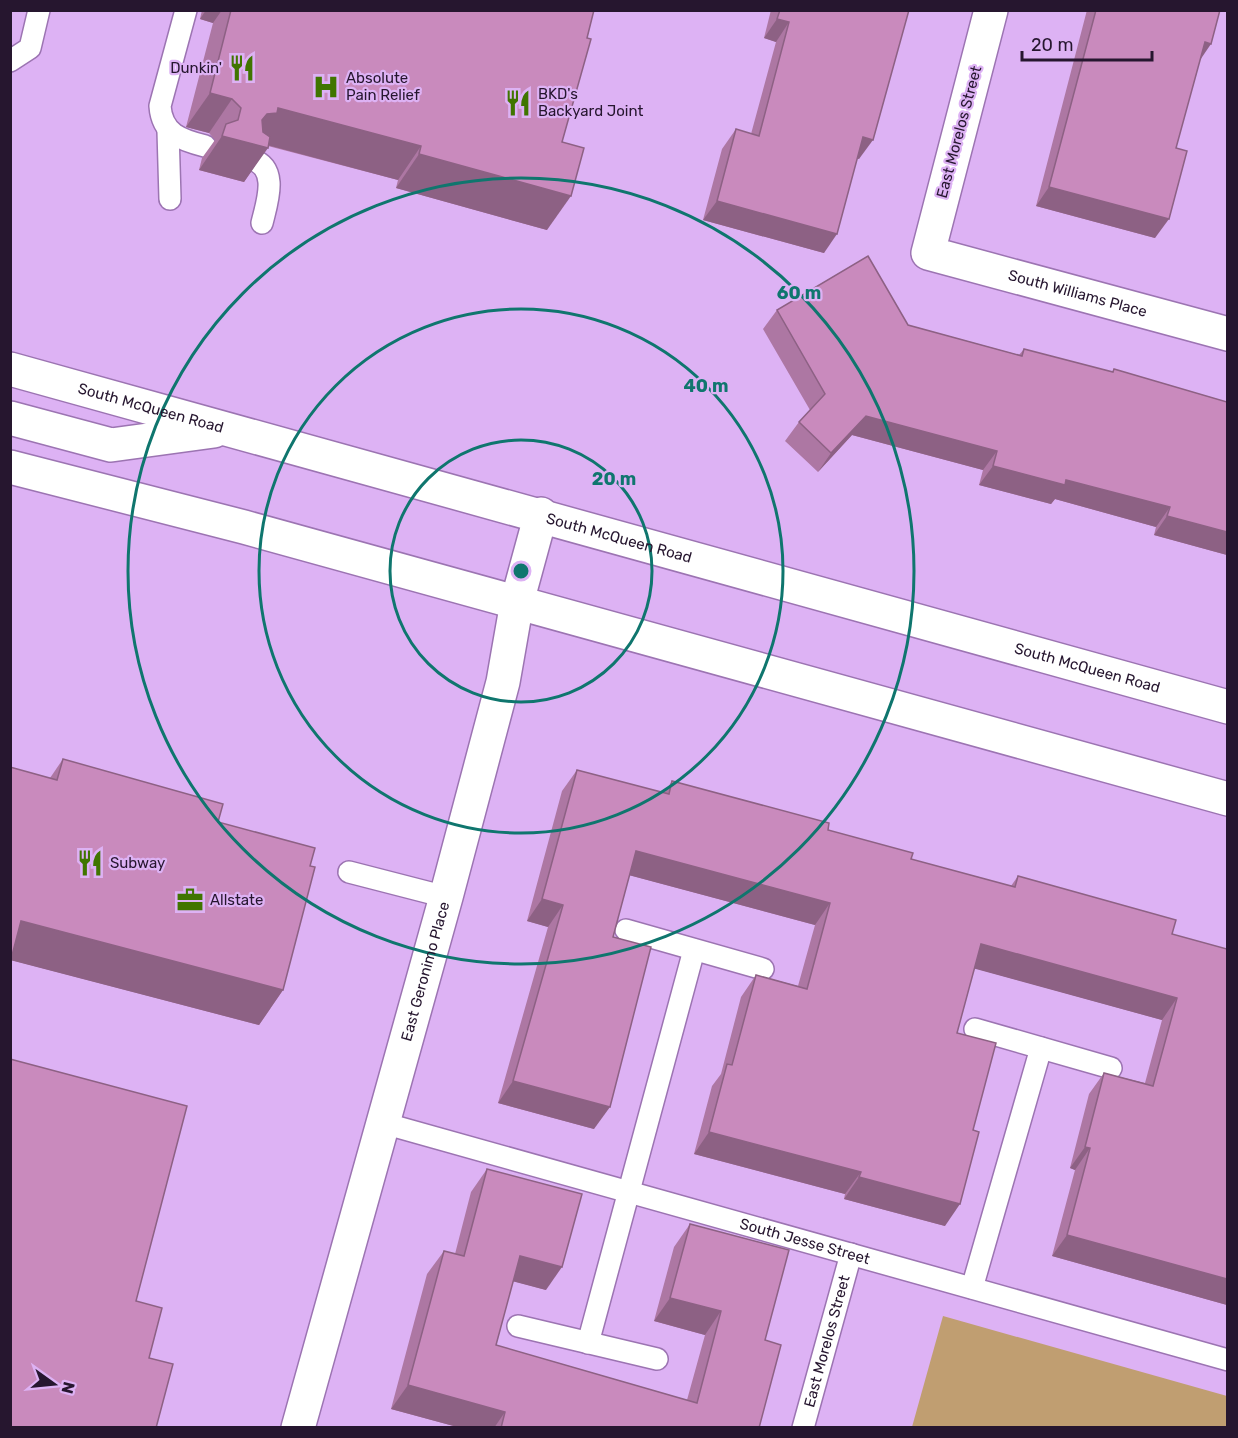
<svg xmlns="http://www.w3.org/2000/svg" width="1238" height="1438" viewBox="0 0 1238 1438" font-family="Rubik,sans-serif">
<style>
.green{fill:#c09e71}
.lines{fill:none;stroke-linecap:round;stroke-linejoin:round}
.service-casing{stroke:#9c74b2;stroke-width:24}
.minor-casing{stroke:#9c74b2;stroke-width:36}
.secondary-casing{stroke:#9c74b2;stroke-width:36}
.service{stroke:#fff;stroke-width:21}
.minor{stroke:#fff;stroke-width:33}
.secondary{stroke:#fff;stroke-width:33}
.wall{fill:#ad77a3}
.shaded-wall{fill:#8d6184}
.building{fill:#c98abd;stroke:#8d6184;stroke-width:1.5}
.ring{fill:none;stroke:#0f766e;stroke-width:3}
.labels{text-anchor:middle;stroke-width:4.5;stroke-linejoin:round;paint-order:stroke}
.poi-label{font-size:15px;fill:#26162f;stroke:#ddb2f4;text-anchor:start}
.street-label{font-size:15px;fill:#26162f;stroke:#ddb2f4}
.centre{fill:#0f766e;stroke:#ddb2f4;stroke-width:3}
.ring-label{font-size:18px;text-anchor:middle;font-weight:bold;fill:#0f766e;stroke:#ddb2f4;stroke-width:4.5;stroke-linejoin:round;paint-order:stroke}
</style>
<rect width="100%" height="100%" fill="#ddb2f4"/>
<path class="green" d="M943,1316L1227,1396V1427H912Z"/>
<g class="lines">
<g class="service-casing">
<g id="service">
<path d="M186,10L160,106C162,134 181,140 205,146"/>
<path d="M10,61L30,48L39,10"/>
<path d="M168,131L170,199"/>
<path d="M250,159C280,167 267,202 262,223"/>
<path d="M349,872L446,897"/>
<path d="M626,930L763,969"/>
<path d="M975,1029L1111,1068"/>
<path id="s1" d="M383,1123L1228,1360"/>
<path d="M972,1288L1041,1048"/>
<path d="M518,1326L657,1359"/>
<path d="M588,1343L694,950"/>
<path id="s2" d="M803,1428L851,1254"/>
</g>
</g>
<g class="minor-casing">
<g id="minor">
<path id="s3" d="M991,10L928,253L1228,334"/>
<path id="s4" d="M298,1428L446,897L503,682L517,602L541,514"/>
</g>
</g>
<g class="secondary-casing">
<g id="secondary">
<path id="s5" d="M10,369L1228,707"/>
<path d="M10,418L111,445L214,431"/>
<path d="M10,467L244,527L1228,799"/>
</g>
</g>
<use href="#service" class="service"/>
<use href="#minor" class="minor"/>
<use href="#secondary" class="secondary"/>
</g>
<g class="wall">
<path d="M202,10H594L562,142L547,230L396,188L398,180L268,146L244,182L199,170L202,158L215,140L209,133L186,127L213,23L200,19Z"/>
<path d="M771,10H909L859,159L857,158L824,253L703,220L722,149L736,129L751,134L776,42L764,38Z"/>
<path d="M1087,10H1220L1200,59L1176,148L1155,238L1036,206Z"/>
<path d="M777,310L908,325L1019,355L1024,349L1112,372L1114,369L1227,402V555L1154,535L1156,527L1055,499L1051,504L979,485L983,470L852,435L818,472L785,441L799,422L810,410L763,329Z"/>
<path d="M63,759L218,822L310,866L283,990L259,1025L11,960L50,778Z"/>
<path d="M577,770L664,793L672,781L828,830L911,859L1011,886L1018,876L1172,934L1227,1305L1052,1256L1075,1170L1070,1168L1089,1094L1104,1073L1145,1083L1162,1020L974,968L957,1033L945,1226L844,1199L845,1194L694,1154L712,1086L721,1074L741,997L756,975L798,986L815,925L629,875L613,937L594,1129L498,1103L548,927L527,921L562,791Z"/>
<path d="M487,1169L546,1290L513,1281L496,1345L687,1400L705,1335L654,1321L674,1247L690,1224L765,1340L759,1428H461L391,1409L427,1274L444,1251L455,1254L471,1192Z"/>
</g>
<g class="shaded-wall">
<path d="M206,10H222L213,23L200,19Z"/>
<path d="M777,19L789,22L776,42L764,38Z"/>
<path d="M1205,42L1211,44L1198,63Z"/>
<path d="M210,93L232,99L209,133L186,127Z"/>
<path d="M278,108L421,146L398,180L256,142L268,148L244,182L199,170L222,136Z"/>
<path d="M863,137L873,140L859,159L850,156Z"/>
<path d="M419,154L571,196L547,230L396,188Z"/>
<path d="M1049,187L1169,219L1155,238L1036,206Z"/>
<path d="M717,201L837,234L824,253L703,220Z"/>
<path d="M866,416L997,451L983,470L852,435L818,472L831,453Z"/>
<path d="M993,466L1066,480L1170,507L1156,527L1055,499L1051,504L979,485Z"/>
<path d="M1167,516L1227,532V555L1154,535Z"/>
<path d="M636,851L830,903L815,925L621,873Z"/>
<path d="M542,899L563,905L548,927L527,921Z"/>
<path d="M21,921L283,990L259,1025L10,960Z"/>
<path d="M981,944L1177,998L1162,1020L965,966Z"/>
<path d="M513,1081L610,1107L594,1129L498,1103Z"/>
<path d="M709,1132L861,1172L845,1194L694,1154Z"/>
<path d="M1085,1147L1090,1148L1075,1170L1070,1168Z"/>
<path d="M859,1177L960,1204L945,1226L844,1199Z"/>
<path d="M1067,1235L1227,1279V1305L1052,1256Z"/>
<path d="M520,1256L562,1267L546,1290L504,1279Z"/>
<path d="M670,1298L721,1311L705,1335L654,1321Z"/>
<path d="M408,1385L505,1412L494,1428H461L391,1409Z"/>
</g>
<g class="building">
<path d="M231,10H594L587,38L591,39L562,142L584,148L571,196L419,154L421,146L278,108L277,113L267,114L262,120L263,132L270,137L268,148L222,136L226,124L238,120L241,108L232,99L210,93Z"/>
<path d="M780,10H909L873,140L863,137L837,234L717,201L736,129L759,136L789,22L777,19Z"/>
<path d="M1096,10H1220L1211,44L1205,42L1176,148L1187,151L1169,219L1049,187Z"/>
<path d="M868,256L908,325L1022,356L1024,349L1113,372L1114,369L1227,402V532L1167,516L1170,507L1066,480L1065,485L993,466L997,451L866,416L831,453L799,422L825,394L777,310Z"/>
<path d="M63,759L223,804L218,822L315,848L310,866L315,867L283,990L21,921L10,963V767L57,780Z"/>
<path d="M577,770L669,794L672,781L829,823L828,830L913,853L911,859L1015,887L1018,876L1176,920L1172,934L1227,949V1279L1067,1235L1090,1148L1085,1147L1104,1073L1153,1086L1177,998L981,944L957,1033L996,1043L973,1130L979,1132L960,1204L859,1177L861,1172L709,1132L727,1064L732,1065L756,975L807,989L830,903L636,851L613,937L651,947L610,1107L513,1081L563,905L542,899Z"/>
<path d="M10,1059L187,1106L136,1301L162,1308L149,1358L173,1364L156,1428H10Z"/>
<path d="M487,1169L582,1194L562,1267L520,1256L496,1345L697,1403L721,1311L670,1298L690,1224L789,1250L765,1340L781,1345L759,1428H501L505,1412L408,1385L444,1251L464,1256Z"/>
</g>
<g class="ring">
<circle cx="521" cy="571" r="131"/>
<circle cx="521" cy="571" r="262"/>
<circle cx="521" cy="571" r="393"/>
</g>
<defs>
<g id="restaurant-bare" transform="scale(2.07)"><path d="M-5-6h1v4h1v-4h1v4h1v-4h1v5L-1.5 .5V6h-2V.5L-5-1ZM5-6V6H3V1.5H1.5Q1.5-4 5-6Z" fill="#407500" stroke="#ddb2f4" stroke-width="2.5" paint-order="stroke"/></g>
<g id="hospital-bare" transform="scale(2.07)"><path d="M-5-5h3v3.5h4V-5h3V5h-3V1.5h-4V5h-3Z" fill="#407500" stroke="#ddb2f4" stroke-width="2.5" paint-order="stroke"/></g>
<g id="office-bare" transform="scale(2.07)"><path d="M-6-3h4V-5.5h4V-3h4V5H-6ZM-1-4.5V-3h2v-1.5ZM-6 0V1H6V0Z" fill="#407500" stroke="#ddb2f4" stroke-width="2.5" paint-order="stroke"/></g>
</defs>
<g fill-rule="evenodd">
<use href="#restaurant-bare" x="242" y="68"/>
<use href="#hospital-bare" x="326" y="87"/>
<use href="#restaurant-bare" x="518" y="103"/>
<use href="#restaurant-bare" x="90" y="863"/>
<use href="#office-bare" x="190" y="900"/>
</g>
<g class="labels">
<g class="poi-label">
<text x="222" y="73" text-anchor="end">Dunkin'</text>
<text x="346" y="83">Absolute<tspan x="346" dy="17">Pain Relief</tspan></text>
<text x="538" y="99">BKD's<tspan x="538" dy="17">Backyard Joint</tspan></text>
<text x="110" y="868">Subway</text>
<text x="210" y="905">Allstate</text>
</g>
<g class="street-label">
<text transform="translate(959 132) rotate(-75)" y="5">East Morelos Street</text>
<text dy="5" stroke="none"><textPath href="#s3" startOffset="406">South Williams Place</textPath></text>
<text dy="5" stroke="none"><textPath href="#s5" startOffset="146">South McQueen Road</textPath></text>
<text dy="5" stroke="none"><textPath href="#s5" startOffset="632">South McQueen Road</textPath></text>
<text dy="5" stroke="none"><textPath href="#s5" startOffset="1118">South McQueen Road</textPath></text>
<text dy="5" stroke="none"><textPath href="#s4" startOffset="474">East Geronimo Place</textPath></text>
<text dy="5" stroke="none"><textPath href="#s1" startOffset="438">South Jesse Street</textPath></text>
<text dy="5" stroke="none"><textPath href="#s2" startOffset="90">East Morelos Street</textPath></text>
</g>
</g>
<circle cx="521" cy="571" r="9" class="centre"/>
<g class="ring-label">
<text x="799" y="299">60 m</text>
<text x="706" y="392">40 m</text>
<text x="614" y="485">20 m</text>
</g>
<rect width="1238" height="1438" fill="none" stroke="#26162f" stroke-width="24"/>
<g transform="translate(54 1384) rotate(105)" stroke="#ddb2f4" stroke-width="4.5" paint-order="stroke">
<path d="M0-4.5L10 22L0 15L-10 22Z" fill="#26162f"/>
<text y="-9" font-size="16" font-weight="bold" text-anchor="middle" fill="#26162f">N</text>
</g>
<path d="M1022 51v9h130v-9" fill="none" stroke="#26162f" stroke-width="3"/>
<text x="1031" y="51" font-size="18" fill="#26162f" stroke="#ddb2f4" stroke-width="4.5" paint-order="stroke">20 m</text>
</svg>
